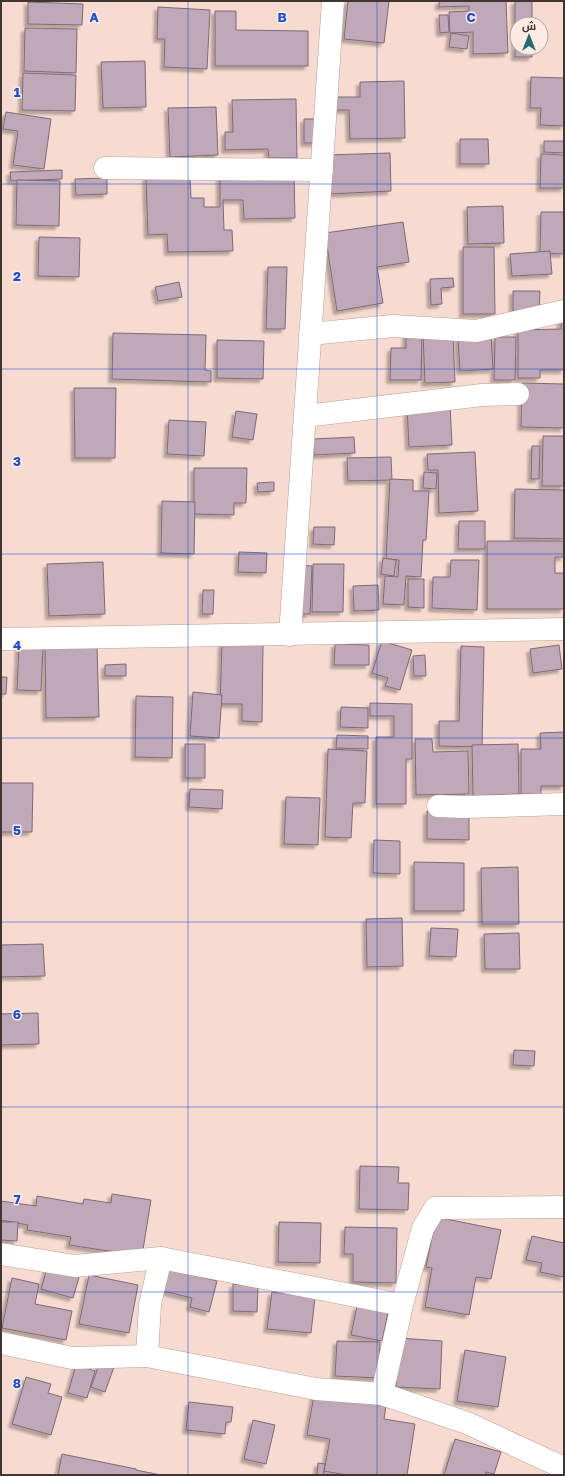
<svg xmlns="http://www.w3.org/2000/svg" width="565" height="1476" viewBox="0 0 565 1476" font-family="'Golos Text',Cairo,sans-serif">
<style>
.building{fill:#bfa8b7;stroke:#7e6978;filter:url(#shadow)}
.lines{fill:none;stroke-linecap:round;stroke-linejoin:round}
.minor-casing{stroke:#b89e94;stroke-width:23}
.minor{stroke:#fff;stroke-width:22}
.grid{fill:none;stroke:#1d4ed8;stroke-width:1;stroke-opacity:0.55}
.grid-label{font-size:13px;text-anchor:middle;font-weight:bold;fill:#1d4ed8;stroke:#fcebe4;stroke-width:3;stroke-linejoin:round;paint-order:stroke}
</style>
<defs>
<filter id="shadow"><feDropShadow dx="-3.5" dy="3.5" stdDeviation="1" flood-color="#0004"/></filter>
</defs>
<rect width="100%" height="100%" fill="#f7dbd0"/>
<g class="building">
<path d="M348,1H389L384,43L344,39Z"/>
<path d="M439,1H506L508,53L473,54V32L450,33L449,12L469,11V6L439,7Z"/>
<path d="M515,1H532V24H517V48H532V57H515Z"/>
<path d="M28,2L83,4L82,25L28,24Z"/>
<path d="M158,7L210,10L207,69L164,67L165,39H157Z"/>
<path d="M215,11H236V30L308,31V66H215Z"/>
<path d="M439,15H448L449,32L440,33Z"/>
<path d="M25,28L77,29L76,73L24,71Z"/>
<path d="M451,33L469,36L467,49L449,47Z"/>
<path d="M145,61L146,107L103,108L101,62Z"/>
<path d="M23,73L76,75L75,111L22,110Z"/>
<path d="M531,77L564,78V126L540,125L541,108H530Z"/>
<path d="M404,81L405,138L350,139L349,110H336V97H360V82Z"/>
<path d="M296,99L297,158H269L268,149L225,150V132H233L232,100Z"/>
<path d="M216,107L218,155L170,157L168,108Z"/>
<path d="M6,112L51,119L44,169L13,165L18,131L3,129Z"/>
<path d="M304,119H315L316,143H304Z"/>
<path d="M460,139H488L489,164H460Z"/>
<path d="M544,141H564V153L544,152Z"/>
<path d="M390,153L391,191L329,194L327,155Z"/>
<path d="M541,154L564,155V188H540Z"/>
<path d="M62,170V179L11,181L10,172Z"/>
<path d="M294,175L295,218L244,219L243,200H223L224,230H232L233,251L168,252L167,234L148,235L146,177L190,176L191,198H204V207H220V177Z"/>
<path d="M107,178V194L76,195L75,179Z"/>
<path d="M17,180L60,181L59,226L16,225Z"/>
<path d="M503,206L504,243L468,244L467,207Z"/>
<path d="M541,212H564V254L540,253Z"/>
<path d="M403,222L409,262L377,267L383,303L337,311L325,233Z"/>
<path d="M39,237L80,238L79,277L38,276Z"/>
<path d="M463,247H494L495,314H463Z"/>
<path d="M550,251L552,274L512,276L510,254Z"/>
<path d="M268,267H287L285,329H266Z"/>
<path d="M453,278L454,287L441,288L442,304L431,305L430,279Z"/>
<path d="M179,282L182,297L158,301L155,287Z"/>
<path d="M513,291H540L539,311H513Z"/>
<path d="M561,316H564V370H540V378H518V330L561,329Z"/>
<path d="M113,333L206,335L205,370L211,371V382L112,379Z"/>
<path d="M406,333H422L421,380H390L391,348H406Z"/>
<path d="M453,334L455,382L425,383L423,335Z"/>
<path d="M491,336L493,369L460,371L458,338Z"/>
<path d="M495,337H516L515,380H494Z"/>
<path d="M217,340L264,341L263,379L217,378Z"/>
<path d="M522,383L564,384V428L521,427Z"/>
<path d="M74,388H116L115,458H75Z"/>
<path d="M450,404L452,445L409,447L407,406Z"/>
<path d="M236,411L257,414L253,440L232,437Z"/>
<path d="M169,420L206,422L204,456L167,454Z"/>
<path d="M543,436H564V486H542Z"/>
<path d="M354,437L355,453L314,455L313,439Z"/>
<path d="M532,446H540L539,479H531Z"/>
<path d="M475,452L478,511L439,513L438,470H428L427,454Z"/>
<path d="M391,457L392,480L348,481L347,458Z"/>
<path d="M194,468H247L246,503H234V515L194,514Z"/>
<path d="M424,472L437,473L436,489L423,488Z"/>
<path d="M390,479L413,480V491H429L426,540H423L421,577L406,576L404,605L383,604L385,576L398,577L399,560L386,559Z"/>
<path d="M274,482V491L258,492L257,483Z"/>
<path d="M515,489L564,490V539L514,538Z"/>
<path d="M162,501L195,502L194,554L161,553Z"/>
<path d="M459,521H485V549H458Z"/>
<path d="M314,527H335L334,545L313,544Z"/>
<path d="M487,541H564V557H555V573H564V609H487Z"/>
<path d="M239,552L267,553L266,573L238,572Z"/>
<path d="M383,558L396,560L394,576L381,574Z"/>
<path d="M451,560H479L477,610L432,608L433,577H450Z"/>
<path d="M103,562L105,614L49,616L47,564Z"/>
<path d="M313,564H344L343,612H312Z"/>
<path d="M296,565L312,566L310,614H295Z"/>
<path d="M408,579H424V608L408,607Z"/>
<path d="M378,585L379,610L354,611L353,586Z"/>
<path d="M203,590H214L213,614H202Z"/>
<path d="M382,641L412,650L400,690L385,686L388,678L372,673Z"/>
<path d="M222,643L263,644L262,722L242,721V704H220Z"/>
<path d="M335,644L369,645V665H334Z"/>
<path d="M559,645L562,669L533,673L530,649Z"/>
<path d="M97,646L99,717L46,718L45,647Z"/>
<path d="M461,646L484,647L482,747L439,746V721H459Z"/>
<path d="M19,647L43,648L41,691L17,690Z"/>
<path d="M425,655L426,676H414L413,656Z"/>
<path d="M126,664V676H105V665Z"/>
<path d="M1,677H7L6,694H1Z"/>
<path d="M193,692L222,695L219,738L190,736Z"/>
<path d="M136,696L173,697L172,758L135,757Z"/>
<path d="M370,703L412,704V759H406V804H376V737H394V716H370Z"/>
<path d="M341,707L368,708V728L340,727Z"/>
<path d="M564,732V786H541V794H521V749H541L540,733Z"/>
<path d="M337,735L368,736V749L336,748Z"/>
<path d="M415,739H432L433,752L468,751L469,794L416,795Z"/>
<rect x="185" y="744" width="20" height="34"/>
<path d="M518,744L519,794L473,796L472,745Z"/>
<path d="M328,749L367,751L365,803H353L351,838L325,837Z"/>
<path d="M1,783H33L32,832H1Z"/>
<path d="M190,789L223,790L222,809L189,807Z"/>
<path d="M286,797L320,798L318,845L284,844Z"/>
<path d="M427,811H469V840L427,839Z"/>
<path d="M374,840L400,841V874L373,873Z"/>
<path d="M414,862L464,863V911H414Z"/>
<path d="M518,867L519,924H482L481,868Z"/>
<path d="M402,918L403,966L367,967L366,919Z"/>
<path d="M431,928L458,929L456,957L429,956Z"/>
<path d="M519,933L520,969H485L484,934Z"/>
<path d="M43,944L45,976L1,977V945Z"/>
<path d="M38,1013L39,1044L1,1045V1014Z"/>
<path d="M514,1050L535,1051L534,1066L513,1065Z"/>
<path d="M360,1166L399,1167L398,1183H409L408,1210L359,1209Z"/>
<path d="M112,1194L151,1200L142,1256L69,1245L71,1237L27,1230L28,1225L1,1220V1201L36,1206L37,1196L83,1204L84,1199L111,1203Z"/>
<path d="M436,1217L501,1230L491,1279L476,1277L469,1315L425,1307L432,1268L426,1267Z"/>
<path d="M1,1222H18L17,1241L1,1240Z"/>
<path d="M279,1222L321,1223L320,1263L278,1262Z"/>
<path d="M345,1227L397,1228L396,1283L353,1282V1254H344Z"/>
<path d="M532,1236L564,1243V1277L540,1272L542,1263L526,1260Z"/>
<path d="M48,1265L80,1274L73,1298L41,1289Z"/>
<path d="M165,1268L217,1281L209,1312L190,1307L192,1298L159,1290Z"/>
<path d="M89,1275L138,1285L129,1333L79,1324Z"/>
<path d="M12,1278L39,1284L35,1304L72,1311L66,1340L2,1328Z"/>
<path d="M233,1284L258,1286L257,1312L233,1311Z"/>
<path d="M272,1292L315,1297L311,1333L267,1329Z"/>
<path d="M357,1306L388,1312L382,1341L351,1335Z"/>
<path d="M399,1338L442,1341L440,1389L396,1387Z"/>
<path d="M337,1341L380,1342L379,1378L335,1376Z"/>
<path d="M465,1350L506,1357L498,1407L457,1401Z"/>
<path d="M100,1362L114,1367L105,1392L91,1387Z"/>
<path d="M76,1365L95,1371L87,1398L68,1393Z"/>
<path d="M26,1377L51,1384L48,1393L62,1397L51,1435L12,1424Z"/>
<path d="M314,1395L386,1406L384,1419L415,1424L407,1475H346L324,1471L330,1439L307,1435Z"/>
<path d="M189,1402L233,1407L231,1422H226L225,1434L186,1430Z"/>
<path d="M253,1420L275,1425L266,1464L244,1459Z"/>
<path d="M455,1439L501,1452L494,1474L486,1472L485,1475H444Z"/>
<path d="M62,1454L136,1469V1470L161,1475H58Z"/>
<path d="M318,1463L325,1464L323,1475H317Z"/>
</g>
<g class="lines">
<g class="minor-casing">
<g id="minor">
<path d="M105,168L322,170"/>
<path d="M310,334L393,326L476,331L564,311"/>
<path d="M305,416L482,395L518,394"/>
<path d="M290,635L333,1"/>
<path d="M1,639L564,629"/>
<path d="M438,806L465,807L564,804"/>
<path d="M1,1254L75,1266L161,1258"/>
<path d="M1,1343L72,1358L147,1356L316,1389L382,1394L467,1423L564,1468"/>
<path d="M147,1356L150,1304L161,1258L402,1305"/>
<path d="M382,1394L402,1305L423,1228L435,1208L564,1207"/>
</g>
</g>
<use href="#minor" class="minor"/>
</g>
<path class="grid" d="M188,1V1475M377,1V1475M1,184H564M1,369H564M1,554H564M1,738H564M1,922H564M1,1107H564M1,1292H564"/>
<g class="grid-label">
<text x="94" y="22">A</text>
<text x="282" y="22">B</text>
<text x="471" y="22">C</text>
<text x="17" y="97">1</text>
<text x="17" y="281">2</text>
<text x="17" y="466">3</text>
<text x="17" y="650">4</text>
<text x="17" y="835">5</text>
<text x="17" y="1019">6</text>
<text x="17" y="1204">7</text>
<text x="17" y="1388">8</text>
</g>
<rect width="565" height="1476" fill="none" stroke="#403531" stroke-width="4"/>
<g transform="translate(529 36)"><circle r="19" fill="#fcebe4" stroke="#b1a29c"/>
<path d="M0-3L7 15L0 10L-7 15Z" fill="#206c71"/>
<text y="-6" font-size="11" font-weight="bold" text-anchor="middle" fill="#403531">ش</text>
</g>
</svg>
